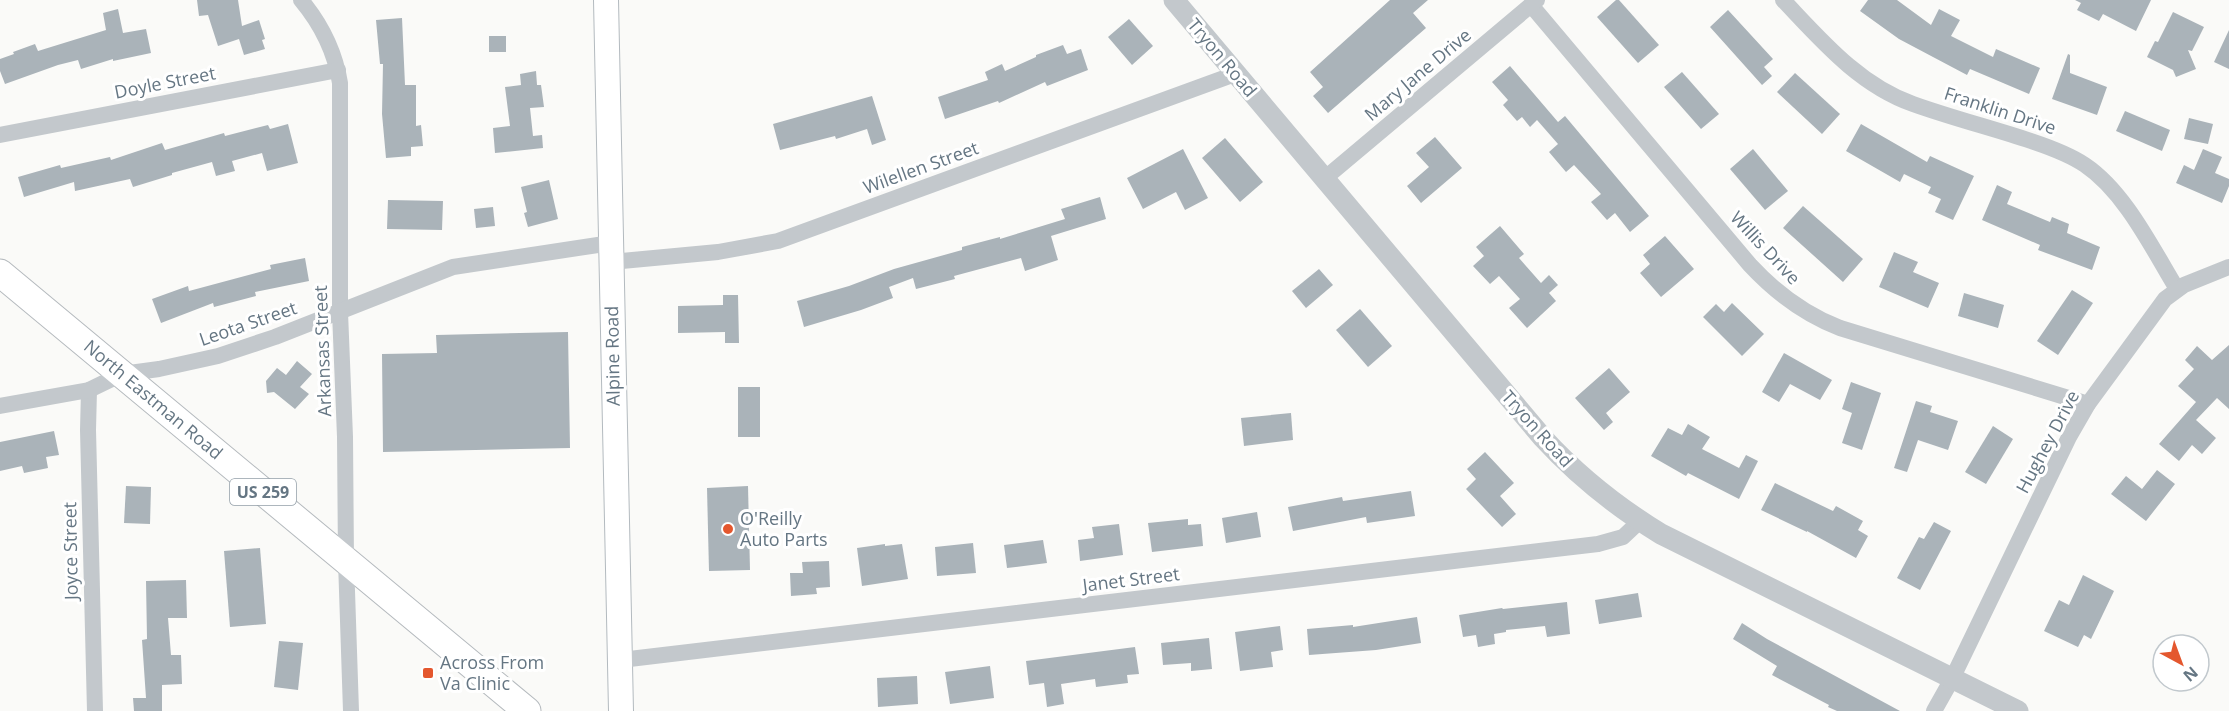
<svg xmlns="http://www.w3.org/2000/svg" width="2229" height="711" viewBox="0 0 2229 711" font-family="'Open Sans',sans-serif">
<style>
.building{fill:#aab3b9}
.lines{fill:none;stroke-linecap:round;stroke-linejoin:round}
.secondary-casing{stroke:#b3babf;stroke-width:26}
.primary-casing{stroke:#b5babe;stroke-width:29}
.minor{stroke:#c3c8cc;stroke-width:16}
.tertiary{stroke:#c3c8cc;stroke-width:21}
.secondary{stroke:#fff;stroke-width:24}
.primary{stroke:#fff;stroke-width:27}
.poi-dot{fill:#e4572e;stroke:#fff;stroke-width:2}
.labels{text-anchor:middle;stroke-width:6;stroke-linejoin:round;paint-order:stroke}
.shield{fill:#fff;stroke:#939fa8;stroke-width:1.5}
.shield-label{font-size:16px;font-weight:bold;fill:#657683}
.street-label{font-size:18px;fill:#657683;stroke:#fff}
.poi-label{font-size:18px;fill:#657683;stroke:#fff;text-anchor:start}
</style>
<rect width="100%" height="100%" fill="#fafaf8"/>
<g class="building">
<path d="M197,0H238L242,26L259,20L265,39L262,40L265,49L244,55L239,39L218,46L208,15L199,16Z"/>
<path d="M1390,0H1428L1413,13L1426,28L1328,113L1313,96L1323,87L1310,72Z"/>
<path d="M1616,0H1619L1659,45L1638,63L1597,17Z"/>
<path d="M1868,0H1897L1931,25L1939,9L1960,20L1951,36L1993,57L1996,49L2040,68L2029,94L1970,69L1967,75L1899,39L1860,11Z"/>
<path d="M2075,0H2151L2136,31L2103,14L2099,21L2077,10L2081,3Z"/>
<path d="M118,9L123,33L146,29L151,53L113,61V59L81,69L78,60L58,65L5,84L0,71V59L14,54L13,52L35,44L38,51L106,30L103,13Z"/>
<path d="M1728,10L1773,59L1764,67L1772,76L1762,85L1710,27Z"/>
<path d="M2173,12L2204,27L2192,51L2188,50L2196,69L2176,77L2173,70L2147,57L2155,41L2158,42Z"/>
<path d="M402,18L405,85H416V126L421,125L423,146L411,147V156L386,158L382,114L383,64H380L376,20Z"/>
<path d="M1129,19L1153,46L1132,65L1108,37Z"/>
<path d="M2229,30V69L2214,62Z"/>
<rect x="489" y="36" width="17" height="16"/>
<path d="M1063,45L1067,54L1081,49L1088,70L1047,86L1045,82L999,103L998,101L945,119L938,97L988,80L985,72L1002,64L1005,71L1036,57V55Z"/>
<path d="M2068,54L2070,55V73L2107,87L2097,115L2052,99Z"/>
<path d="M1510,66L1558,122L1565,116L1649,216L1630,232L1615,213L1607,220L1591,202L1601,194L1574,165L1566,172L1549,152L1558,144L1537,120L1530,127L1522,117L1517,121L1503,105L1508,100L1492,82Z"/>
<path d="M536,71L537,85H541L544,107L530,108L533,136L542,135L543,148L495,153L493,128L510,126L505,87L521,85L520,74Z"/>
<path d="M1682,72L1719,114L1701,129L1664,87Z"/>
<path d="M1795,73L1840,114L1822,134L1777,92Z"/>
<path d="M872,96L886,140L872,145L867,129L836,139L835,136L780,150L773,124Z"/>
<path d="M2125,111L2170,130L2162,151L2116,131Z"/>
<path d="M2189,118L2213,124L2208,144L2184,139Z"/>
<path d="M288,124L298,163L267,171L262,153L232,161L235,171L216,176L212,162L172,173V175L133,187L130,179L75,191L74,182L24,197L18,177L60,165L61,168L110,157L111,160L162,143L165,150L224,133L225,136L268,125L270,129Z"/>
<path d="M1861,124L1927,162L1930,156L1974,176L1953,220L1935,212L1941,199L1928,193L1931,187L1904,174L1900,182L1846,151Z"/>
<path d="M1435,137L1462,168L1421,203L1407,186L1429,167L1416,153Z"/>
<path d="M1225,138L1263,182L1240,202L1202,158Z"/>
<path d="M1183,149L1208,198L1185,210L1176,192L1143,209L1127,178Z"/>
<path d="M1753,149L1788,191L1765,210L1730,169Z"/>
<path d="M2203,149L2222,157L2215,173L2229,179V186L2222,203L2176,183L2184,165L2194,170Z"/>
<path d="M549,180L558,219L528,227L524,213L527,212L521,187Z"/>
<path d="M1997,185L2012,192L2007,204L2050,222L2052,217L2069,224L2067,233L2100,247L2092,270L2038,250L2040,245L1982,220Z"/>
<path d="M1100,197L1106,219L1051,236L1058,260L1025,271L1021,258L954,276L955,279L916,289L913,278L889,287L893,298L861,310L804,327L797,301L849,286L894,269L962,250V247L1000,237V239L1065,219L1061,209Z"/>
<path d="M388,200L443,201L442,230L387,229Z"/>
<path d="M1803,206L1863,259L1843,282L1783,228Z"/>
<path d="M493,207L495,226L476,228L474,209Z"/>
<path d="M1500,226L1524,254L1519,258L1541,283L1549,275L1558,285L1549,293L1556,301L1527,328L1509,308L1520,299L1499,276L1490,284L1473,266L1484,256L1476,247Z"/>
<path d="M1665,236L1694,269L1661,297L1640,273L1650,264L1643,255Z"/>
<path d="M1894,252L1918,262L1913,272L1939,283L1928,308L1879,287Z"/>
<path d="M305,258L309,281L255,292L256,296L214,307L213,303L161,323L152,299L188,286L189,291L271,269L270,265Z"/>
<path d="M1319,269L1333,285L1306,308L1292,291Z"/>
<path d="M2072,290L2093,303L2058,355L2037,341Z"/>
<path d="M1964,293L2004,305L1998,328L1958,316Z"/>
<path d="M723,295H738L739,343H725V332L678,333V306L723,305Z"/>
<path d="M1732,303L1764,334L1742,356L1703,317L1716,304L1724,312Z"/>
<path d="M1360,309L1392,346L1368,367L1336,330Z"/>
<path d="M568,332L570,448L383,452L382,354L437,353L436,335Z"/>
<path d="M2229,345V409L2217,398L2196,420L2216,438L2202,454L2192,445L2179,461L2159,444L2196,402L2178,386L2194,369L2185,360L2197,346L2212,360Z"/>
<path d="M1784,353L1832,380L1820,400L1790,384L1779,402L1762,392Z"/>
<path d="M297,361L312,374L300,387L309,394L295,409L274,392L267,393L266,381L277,368L286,375Z"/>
<path d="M1609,368L1630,392L1606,413L1613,422L1604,430L1575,398Z"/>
<path d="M1851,382L1881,393L1862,450L1842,443L1852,413L1842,409Z"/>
<rect x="738" y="387" width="22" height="50"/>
<path d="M1916,401L1932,406L1930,412L1958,421L1948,450L1918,440L1907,472L1894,468Z"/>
<path d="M1291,413L1293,440L1244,446L1241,418Z"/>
<path d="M1688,424L1710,437L1702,449L1739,468L1746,455L1758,461L1739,499L1688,473L1686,476L1651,456L1668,428L1682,435Z"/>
<path d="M1993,426L2013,439L1986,484L1965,472Z"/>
<path d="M54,431L59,455L46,457L48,468L24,473L22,466L0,471V442Z"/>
<path d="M1485,452L1514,483L1500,496L1516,514L1502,527L1466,489L1476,479L1467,469Z"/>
<path d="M2157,470L2175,484L2146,521L2111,494L2126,476L2142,489Z"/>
<path d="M1775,483L1833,511L1836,506L1863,521L1858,530L1868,536L1856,558L1807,531V532L1761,510Z"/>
<path d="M126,486L151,487L150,524L124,523Z"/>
<path d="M748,486L750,570L709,571L707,488Z"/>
<path d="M1411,491L1415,516L1367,523L1366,517L1293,531L1288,507L1342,497L1343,501Z"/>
<path d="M1257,512L1261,537L1226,543L1222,518Z"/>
<path d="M1188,519V525L1201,524L1203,546L1152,552L1148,523Z"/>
<path d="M1934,522L1951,531L1920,590L1897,578L1919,537L1924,539Z"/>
<path d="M1119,524L1123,555L1080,561L1078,540L1094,538L1092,527Z"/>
<path d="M1043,540L1047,563L1007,568L1004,545Z"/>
<path d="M973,543L976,573L937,576L935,547Z"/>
<path d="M885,544V546L902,544L908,579L862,586L857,548Z"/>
<path d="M260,548L266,624L230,627L224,551Z"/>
<path d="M829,561L830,587L816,588L817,594L791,596L790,573H803L802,562Z"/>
<path d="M2083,575L2114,591L2091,639L2084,635L2078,647L2044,631L2059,600L2069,605Z"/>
<path d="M186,580L187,618H168L171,655H181L182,684L162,685V711H134L133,698H146L142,640L147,639L146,581Z"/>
<path d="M1638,593L1642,617L1599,624L1595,600Z"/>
<path d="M1567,602L1570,634L1547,637L1545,626L1506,630V632L1494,634L1495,644L1478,647L1476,635L1463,637L1459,615L1502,608L1503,609Z"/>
<path d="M1417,617L1421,643L1376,650L1309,655L1307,629L1353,625V627Z"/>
<path d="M1742,623L1767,639L1900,711H1837L1828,707L1829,705L1772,675L1777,666L1733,639Z"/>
<path d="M1280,626L1283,650L1271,652L1273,667L1240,671L1235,632Z"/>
<path d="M1209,638L1212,669L1191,671V663L1163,665L1161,643Z"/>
<path d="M279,641L303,643L298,690L274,687Z"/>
<path d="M1135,647L1139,674L1127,675L1128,683L1096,687L1095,679L1061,684L1064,704L1047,707L1044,683L1029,685L1026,661Z"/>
<path d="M990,666L994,698L950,704L945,672Z"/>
<path d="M917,676L918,704L878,707L877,678Z"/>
</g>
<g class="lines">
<g class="secondary-casing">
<path id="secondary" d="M606,0L621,711"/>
</g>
<g class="primary-casing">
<path id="primary" d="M0,273L527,711"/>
</g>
<g class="minor">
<path d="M301,0C321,24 335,52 340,83V312L345,437L346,561L351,711"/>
<path d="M1783,0C1821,40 1859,85 1913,104C1952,118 1992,128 2031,141C2049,147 2069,154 2085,165C2125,192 2152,248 2177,289"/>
<path d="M1531,5L1750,265C1776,293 1804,314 1840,328L2088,404"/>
<path d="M0,135L338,70"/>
<path d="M1324,179L1537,0"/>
<path d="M611,262L718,252L778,241L1235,74"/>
<path d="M89,390L88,430L95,711"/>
<path d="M0,406L89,390L122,374L159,369L218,356L275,337L453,267L611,243"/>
<path d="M621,660L1598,544L1623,537L1640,521"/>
<path d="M1934,711L1952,679L2069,437L2088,404L2165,299L2184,285L2229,267"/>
</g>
<path class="tertiary" d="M1174,0L1543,438C1577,475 1617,507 1661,534L2018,711"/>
<use href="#secondary" class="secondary"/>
<use href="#primary" class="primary"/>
</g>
<g class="poi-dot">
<circle cx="728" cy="529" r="6"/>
<rect x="422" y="667" width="12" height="12" rx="3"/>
</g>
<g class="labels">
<rect class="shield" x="230" y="479" width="66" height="26" rx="4.5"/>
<g class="shield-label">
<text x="263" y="498">US 259</text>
</g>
<g class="street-label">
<text transform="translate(1222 58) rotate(50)" y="6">Tryon Road</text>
<text transform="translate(1418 75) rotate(-40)" y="6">Mary Jane Drive</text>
<text transform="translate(165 83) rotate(-11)" y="6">Doyle Street</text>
<text transform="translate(2000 111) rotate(18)" y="6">Franklin Drive</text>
<text transform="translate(921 168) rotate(-20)" y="6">Wilellen Street</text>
<text transform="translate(1765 248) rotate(47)" y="6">Willis Drive</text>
<text transform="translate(248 324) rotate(-19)" y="6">Leota Street</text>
<text transform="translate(323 351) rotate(-92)" y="6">Arkansas Street</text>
<text transform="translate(613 356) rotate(-91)" y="6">Alpine Road</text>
<text transform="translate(153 400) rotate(40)" y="6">North Eastman Road</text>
<text transform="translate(1537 429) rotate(48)" y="6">Tryon Road</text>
<text transform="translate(2048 442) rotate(-62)" y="6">Hughey Drive</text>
<text transform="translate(71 551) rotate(-91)" y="6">Joyce Street</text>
<text transform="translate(1131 580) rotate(-7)" y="6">Janet Street</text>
</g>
<g class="poi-label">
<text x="740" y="525">O'Reilly<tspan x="740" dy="21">Auto Parts</tspan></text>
<text x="440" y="669">Across From<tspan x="440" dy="21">Va Clinic</tspan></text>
</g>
</g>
<g transform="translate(2181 663) rotate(139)"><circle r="28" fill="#ffffff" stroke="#c1c8cd" stroke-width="1.5"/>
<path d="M0-4.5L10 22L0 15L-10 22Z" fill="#e4572e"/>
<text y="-9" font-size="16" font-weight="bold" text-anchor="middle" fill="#657683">N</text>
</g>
</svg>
